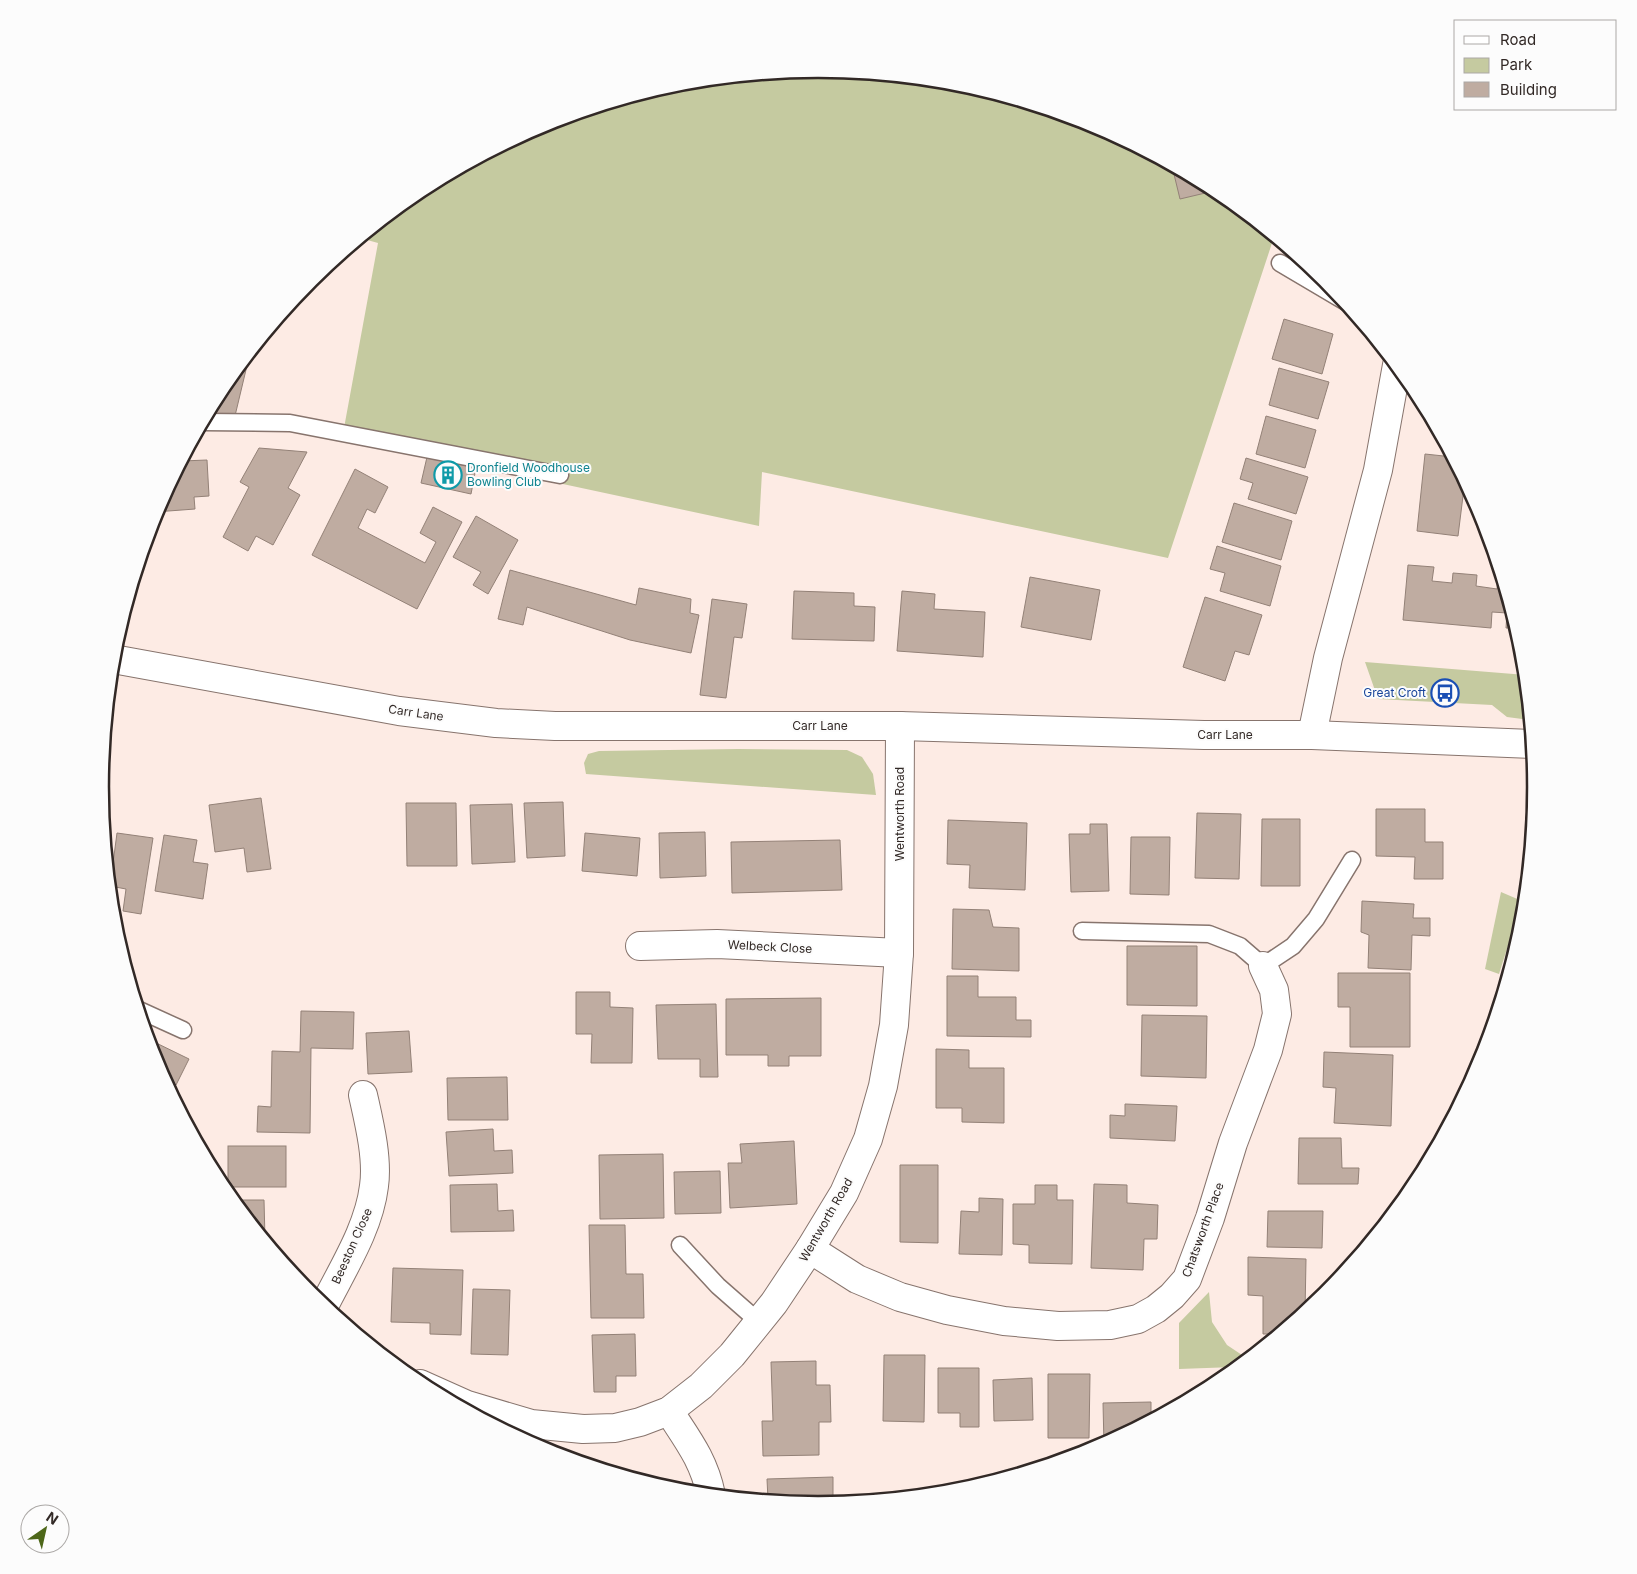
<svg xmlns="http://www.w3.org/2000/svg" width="1637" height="1574" viewBox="0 0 1637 1574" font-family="Inter,sans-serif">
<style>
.green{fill:#c5caa0}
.building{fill:#bfaca1;stroke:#938177}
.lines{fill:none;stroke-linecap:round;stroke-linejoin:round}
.lane-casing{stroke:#87746d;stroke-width:19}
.street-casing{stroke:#87746d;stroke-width:30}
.secondary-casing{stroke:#87746d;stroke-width:30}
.lane{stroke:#fff;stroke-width:16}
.street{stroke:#fff;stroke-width:28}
.secondary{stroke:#fff;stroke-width:28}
.labels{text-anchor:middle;stroke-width:4;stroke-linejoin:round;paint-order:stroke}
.culture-label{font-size:12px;fill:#0d838f;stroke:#fcfcfc;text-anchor:start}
.transit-label{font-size:12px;fill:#164399;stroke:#fcfcfc;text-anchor:end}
.street-label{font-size:12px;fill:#322926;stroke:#fcfcfc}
.rim{fill:none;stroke:#322926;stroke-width:2.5}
</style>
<rect width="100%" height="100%" fill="#fdebe4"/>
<g class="green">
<path d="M818,69L959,83L1094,124L1218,190L1274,237L1168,558L762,472L759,526L488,468L344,428L378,243L360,238L420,190L544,123L679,83Z"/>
<path d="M1365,662L1526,675L1530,720L1507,717L1492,705L1378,699Z"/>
<path d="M738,749L847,750L862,757L873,774L876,795L586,774L584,763L588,754L599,751Z"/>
<path d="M1501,892L1522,901L1499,974L1485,969Z"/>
<path d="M1209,1292L1212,1322L1227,1345L1248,1359L1235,1370L1234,1367L1179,1369V1323Z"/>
</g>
<g class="building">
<path d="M1172,166L1218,190L1180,199Z"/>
<path d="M1284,319L1333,334L1322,374L1272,359Z"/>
<path d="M250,353L234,420L208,414L221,388Z"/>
<path d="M1279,368L1329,382L1318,419L1269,405Z"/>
<path d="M1266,416L1316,430L1305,468L1256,454Z"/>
<path d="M259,448L307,452L288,488L300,495L273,545L256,536L248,551L223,537L249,487L240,482Z"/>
<path d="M1425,454L1453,457L1465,480L1458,536L1417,531Z"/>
<path d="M427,457L476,468L471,494L421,483Z"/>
<path d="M1246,458L1308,477L1296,514L1248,499L1253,483L1240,479Z"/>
<path d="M207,460L209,496L194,497L195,509L155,512L182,461Z"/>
<path d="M355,469L388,487L375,513L367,509L358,528L425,563L436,542L420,533L433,507L462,522L417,609L312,555Z"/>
<path d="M1234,503L1292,521L1281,560L1222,542Z"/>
<path d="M476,516L518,540L488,594L473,585L481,572L453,557Z"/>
<path d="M1217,546L1281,566L1270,606L1220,591L1225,573L1210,569Z"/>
<path d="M1408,565L1434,567L1432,581L1452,583L1453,573L1477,575L1476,586L1497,589L1499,566L1517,628H1506L1507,613L1492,612L1491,628L1403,620Z"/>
<path d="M510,570L636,605L639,588L691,599L690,613L699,615L691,653L630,640L527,607L523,625L498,619Z"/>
<path d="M1030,577L1100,590L1091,640L1021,627Z"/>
<path d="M794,591L854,593V606L875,607L874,641L792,639Z"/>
<path d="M902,591L935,594L934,609L985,612L983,657L897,651Z"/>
<path d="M1205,597L1262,615L1249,655L1235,651L1225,681L1183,667Z"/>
<path d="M712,599L747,604L742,638L734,637L726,698L700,695Z"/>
<path d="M261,798L271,869L247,872L244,848L215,852L209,805Z"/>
<path d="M563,802L565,856L527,858L524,803Z"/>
<path d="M406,803H456L457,866H407Z"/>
<path d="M512,804L515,862L472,864L470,805Z"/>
<path d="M1376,809H1425V842H1443V879H1414L1415,857L1376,856Z"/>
<path d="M1197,813L1241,814L1239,879L1195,878Z"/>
<path d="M1262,819H1300V886H1261Z"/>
<path d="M948,820L1027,823L1025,890L969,888L970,865L947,864Z"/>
<path d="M1090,824H1107L1109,891L1071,892L1069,834H1090Z"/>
<path d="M705,832L706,876L660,878L659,833Z"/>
<path d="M117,833L153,838L141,914L123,911L126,889L110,886Z"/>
<path d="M585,833L640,838L637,876L582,871Z"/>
<path d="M164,835L197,840L193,862L208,864L203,899L155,891Z"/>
<path d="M1131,837H1170L1169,895L1130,894Z"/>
<path d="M840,840L842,890L732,893L731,842Z"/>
<path d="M1362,901L1414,904L1413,918H1430V936L1412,935L1411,970L1368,968L1369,935L1361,932Z"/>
<path d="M953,909L989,910L993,927L1019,928V971L952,969Z"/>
<path d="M1127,946H1197V1006L1127,1005Z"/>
<path d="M1338,973H1410V1047H1350V1007H1338Z"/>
<path d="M947,976H978V997H1016V1020H1031V1037L947,1036Z"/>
<path d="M576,992H610V1007L633,1008L632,1063H591L592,1034H576Z"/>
<path d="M821,998V1056H789V1066H768V1055H726V999Z"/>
<path d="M716,1004L718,1077H700V1059H658L656,1005Z"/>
<path d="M301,1011L354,1012L353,1049L311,1048L310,1133L257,1132L258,1106L271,1107L272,1051L300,1052Z"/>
<path d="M1142,1015L1207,1016L1206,1078L1141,1076Z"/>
<path d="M409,1031L412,1072L368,1074L366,1033Z"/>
<path d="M148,1039L189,1059L176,1085L164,1079L155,1062Z"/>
<path d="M936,1049L969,1050V1068H1004V1123L962,1122V1108H936Z"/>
<path d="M1324,1052L1393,1055L1391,1126L1334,1123L1336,1088L1323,1087Z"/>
<path d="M507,1077L508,1120H448L447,1078Z"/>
<path d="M1125,1104L1177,1106L1175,1141L1110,1138V1115L1125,1116Z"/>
<path d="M493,1129L494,1151L512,1150L513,1173L449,1176L446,1132Z"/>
<path d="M1299,1138H1341L1342,1168H1359L1358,1184H1298Z"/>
<path d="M794,1141L797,1204L730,1208L728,1163H742L740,1144Z"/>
<rect x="228" y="1146" width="58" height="41"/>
<path d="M663,1154L664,1218L600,1219L599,1155Z"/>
<path d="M900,1165H938V1243L900,1242Z"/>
<path d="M720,1171L721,1213L675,1214L674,1172Z"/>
<path d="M497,1184L498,1211L513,1210L514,1231L451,1232L450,1185Z"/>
<path d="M1094,1184L1127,1185V1203L1158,1205L1157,1239H1144L1143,1270L1091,1268Z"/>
<path d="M1035,1185H1057V1200H1073L1072,1264L1029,1263V1245L1013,1244V1204H1035Z"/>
<path d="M979,1198L1003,1199L1002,1255L959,1254L961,1211L979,1212Z"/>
<path d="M232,1200H264L265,1239Z"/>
<path d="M1268,1211H1323L1322,1248L1267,1247Z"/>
<path d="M589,1225H625L626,1274H643L644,1318H591Z"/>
<path d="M1248,1257L1306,1259L1305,1313L1278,1334H1263V1296L1248,1295Z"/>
<path d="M393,1268L463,1270L461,1335L430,1334V1323L391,1322Z"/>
<path d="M473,1289L510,1290L508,1355L471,1354Z"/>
<path d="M635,1334L636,1376H616V1392H594L592,1335Z"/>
<path d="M884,1355H925L924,1422L883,1421Z"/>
<path d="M816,1361V1385H830L831,1422H819V1455L763,1456L762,1421H773L771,1362Z"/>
<path d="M938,1368H979V1427H960V1413H938Z"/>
<path d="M1048,1374H1090L1089,1438H1048Z"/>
<path d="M1032,1378L1033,1420L994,1421L993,1380Z"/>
<path d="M1151,1402V1420L1104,1445L1103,1403Z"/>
<path d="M833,1477V1504L818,1505L768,1500L767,1479Z"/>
</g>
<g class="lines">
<g class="lane-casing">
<g id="lane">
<path d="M1280,263L1346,302"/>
<path d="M203,422L290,423L560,475"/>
<path d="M1082,931L1209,934L1240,946L1263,966L1293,946L1316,919L1352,860"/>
<path d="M139,1010L183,1030"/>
<path d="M680,1245L718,1286L759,1322"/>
</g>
</g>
<g class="street-casing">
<g id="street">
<path d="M1312,735L1328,658L1378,470L1397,365"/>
<path d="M640,946L717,944L899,953"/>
<path d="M810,1249L857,1279L900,1297L947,1310L1004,1321L1058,1326L1110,1325L1138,1319L1156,1309L1172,1296L1187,1279L1210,1218L1233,1143L1268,1050L1277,1014L1274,990L1263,966"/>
<path d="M324,1306C343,1268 369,1228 374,1186C378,1158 369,1122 363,1095"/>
<path d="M420,1384L467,1405L531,1424L583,1429L615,1428L640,1422L669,1411L701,1386L732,1355L774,1303L810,1249L844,1193L868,1139L883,1086L894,1025L899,953L900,726"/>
<path d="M669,1411C687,1439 704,1460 711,1495"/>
</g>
</g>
<g class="secondary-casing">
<path id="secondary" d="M113,659L399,711L496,723L555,726H900L1204,735H1312L1533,744"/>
</g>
<use href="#lane" class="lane"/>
<use href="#street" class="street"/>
<use href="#secondary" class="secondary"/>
</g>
<defs>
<g id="building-ring" transform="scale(1.4375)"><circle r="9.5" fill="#fcfcfc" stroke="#0f9aa8" stroke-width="1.5"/><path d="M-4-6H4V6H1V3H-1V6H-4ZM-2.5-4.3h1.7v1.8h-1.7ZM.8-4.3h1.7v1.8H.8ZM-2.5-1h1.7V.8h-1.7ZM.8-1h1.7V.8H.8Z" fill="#0f9aa8"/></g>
<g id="bus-ring" transform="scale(1.4375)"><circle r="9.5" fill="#fcfcfc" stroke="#1a4fb4" stroke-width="1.5"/><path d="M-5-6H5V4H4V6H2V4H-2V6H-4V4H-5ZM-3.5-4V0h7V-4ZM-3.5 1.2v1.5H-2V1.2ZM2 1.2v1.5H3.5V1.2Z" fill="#1a4fb4"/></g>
</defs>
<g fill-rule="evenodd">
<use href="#building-ring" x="448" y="475"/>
<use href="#bus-ring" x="1445" y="693"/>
</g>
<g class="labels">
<g class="culture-label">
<text x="467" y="472">Dronfield Woodhouse<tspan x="467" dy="14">Bowling Club</tspan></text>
</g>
<g class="transit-label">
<text x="1426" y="697">Great Croft</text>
</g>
<g class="street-label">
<text transform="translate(416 713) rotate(8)" y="4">Carr Lane</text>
<text x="820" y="730">Carr Lane</text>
<text x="1225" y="739">Carr Lane</text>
<text transform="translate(900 814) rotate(-90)" y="4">Wentworth Road</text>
<text transform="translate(770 947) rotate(3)" y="4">Welbeck Close</text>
<text transform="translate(826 1220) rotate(-60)" y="4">Wentworth Road</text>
<text transform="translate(1203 1230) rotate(-70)" y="4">Chatsworth Place</text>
<text transform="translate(352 1246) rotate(-66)" y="4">Beeston Close</text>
</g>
</g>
<path d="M0 0H1637V1574H0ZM109 787a709 709 0 1 1 1418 0a709 709 0 1 1-1418 0Z" fill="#fcfcfc" fill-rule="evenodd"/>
<path class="rim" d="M109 787a709 709 0 1 1 1418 0a709 709 0 1 1-1418 0Z"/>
<rect x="1454" y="20" width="162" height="90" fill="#fcfcfc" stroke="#aba8a6"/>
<rect x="1464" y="36" width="25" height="8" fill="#ffffff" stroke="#aba8a6"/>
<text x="1500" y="45" font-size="15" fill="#322926">Road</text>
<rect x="1464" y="58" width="25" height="15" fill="#c5caa0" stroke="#aba8a6"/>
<text x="1500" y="70" font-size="15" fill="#322926">Park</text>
<rect x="1464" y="82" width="25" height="15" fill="#bfaca1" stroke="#aba8a6"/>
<text x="1500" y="95" font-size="15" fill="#322926">Building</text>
<g transform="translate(45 1529) rotate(34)"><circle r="24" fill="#fcfcfc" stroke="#aba8a6"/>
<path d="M0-4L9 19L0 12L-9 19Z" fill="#4d6719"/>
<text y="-8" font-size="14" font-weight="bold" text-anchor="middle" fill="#322926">N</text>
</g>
</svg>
